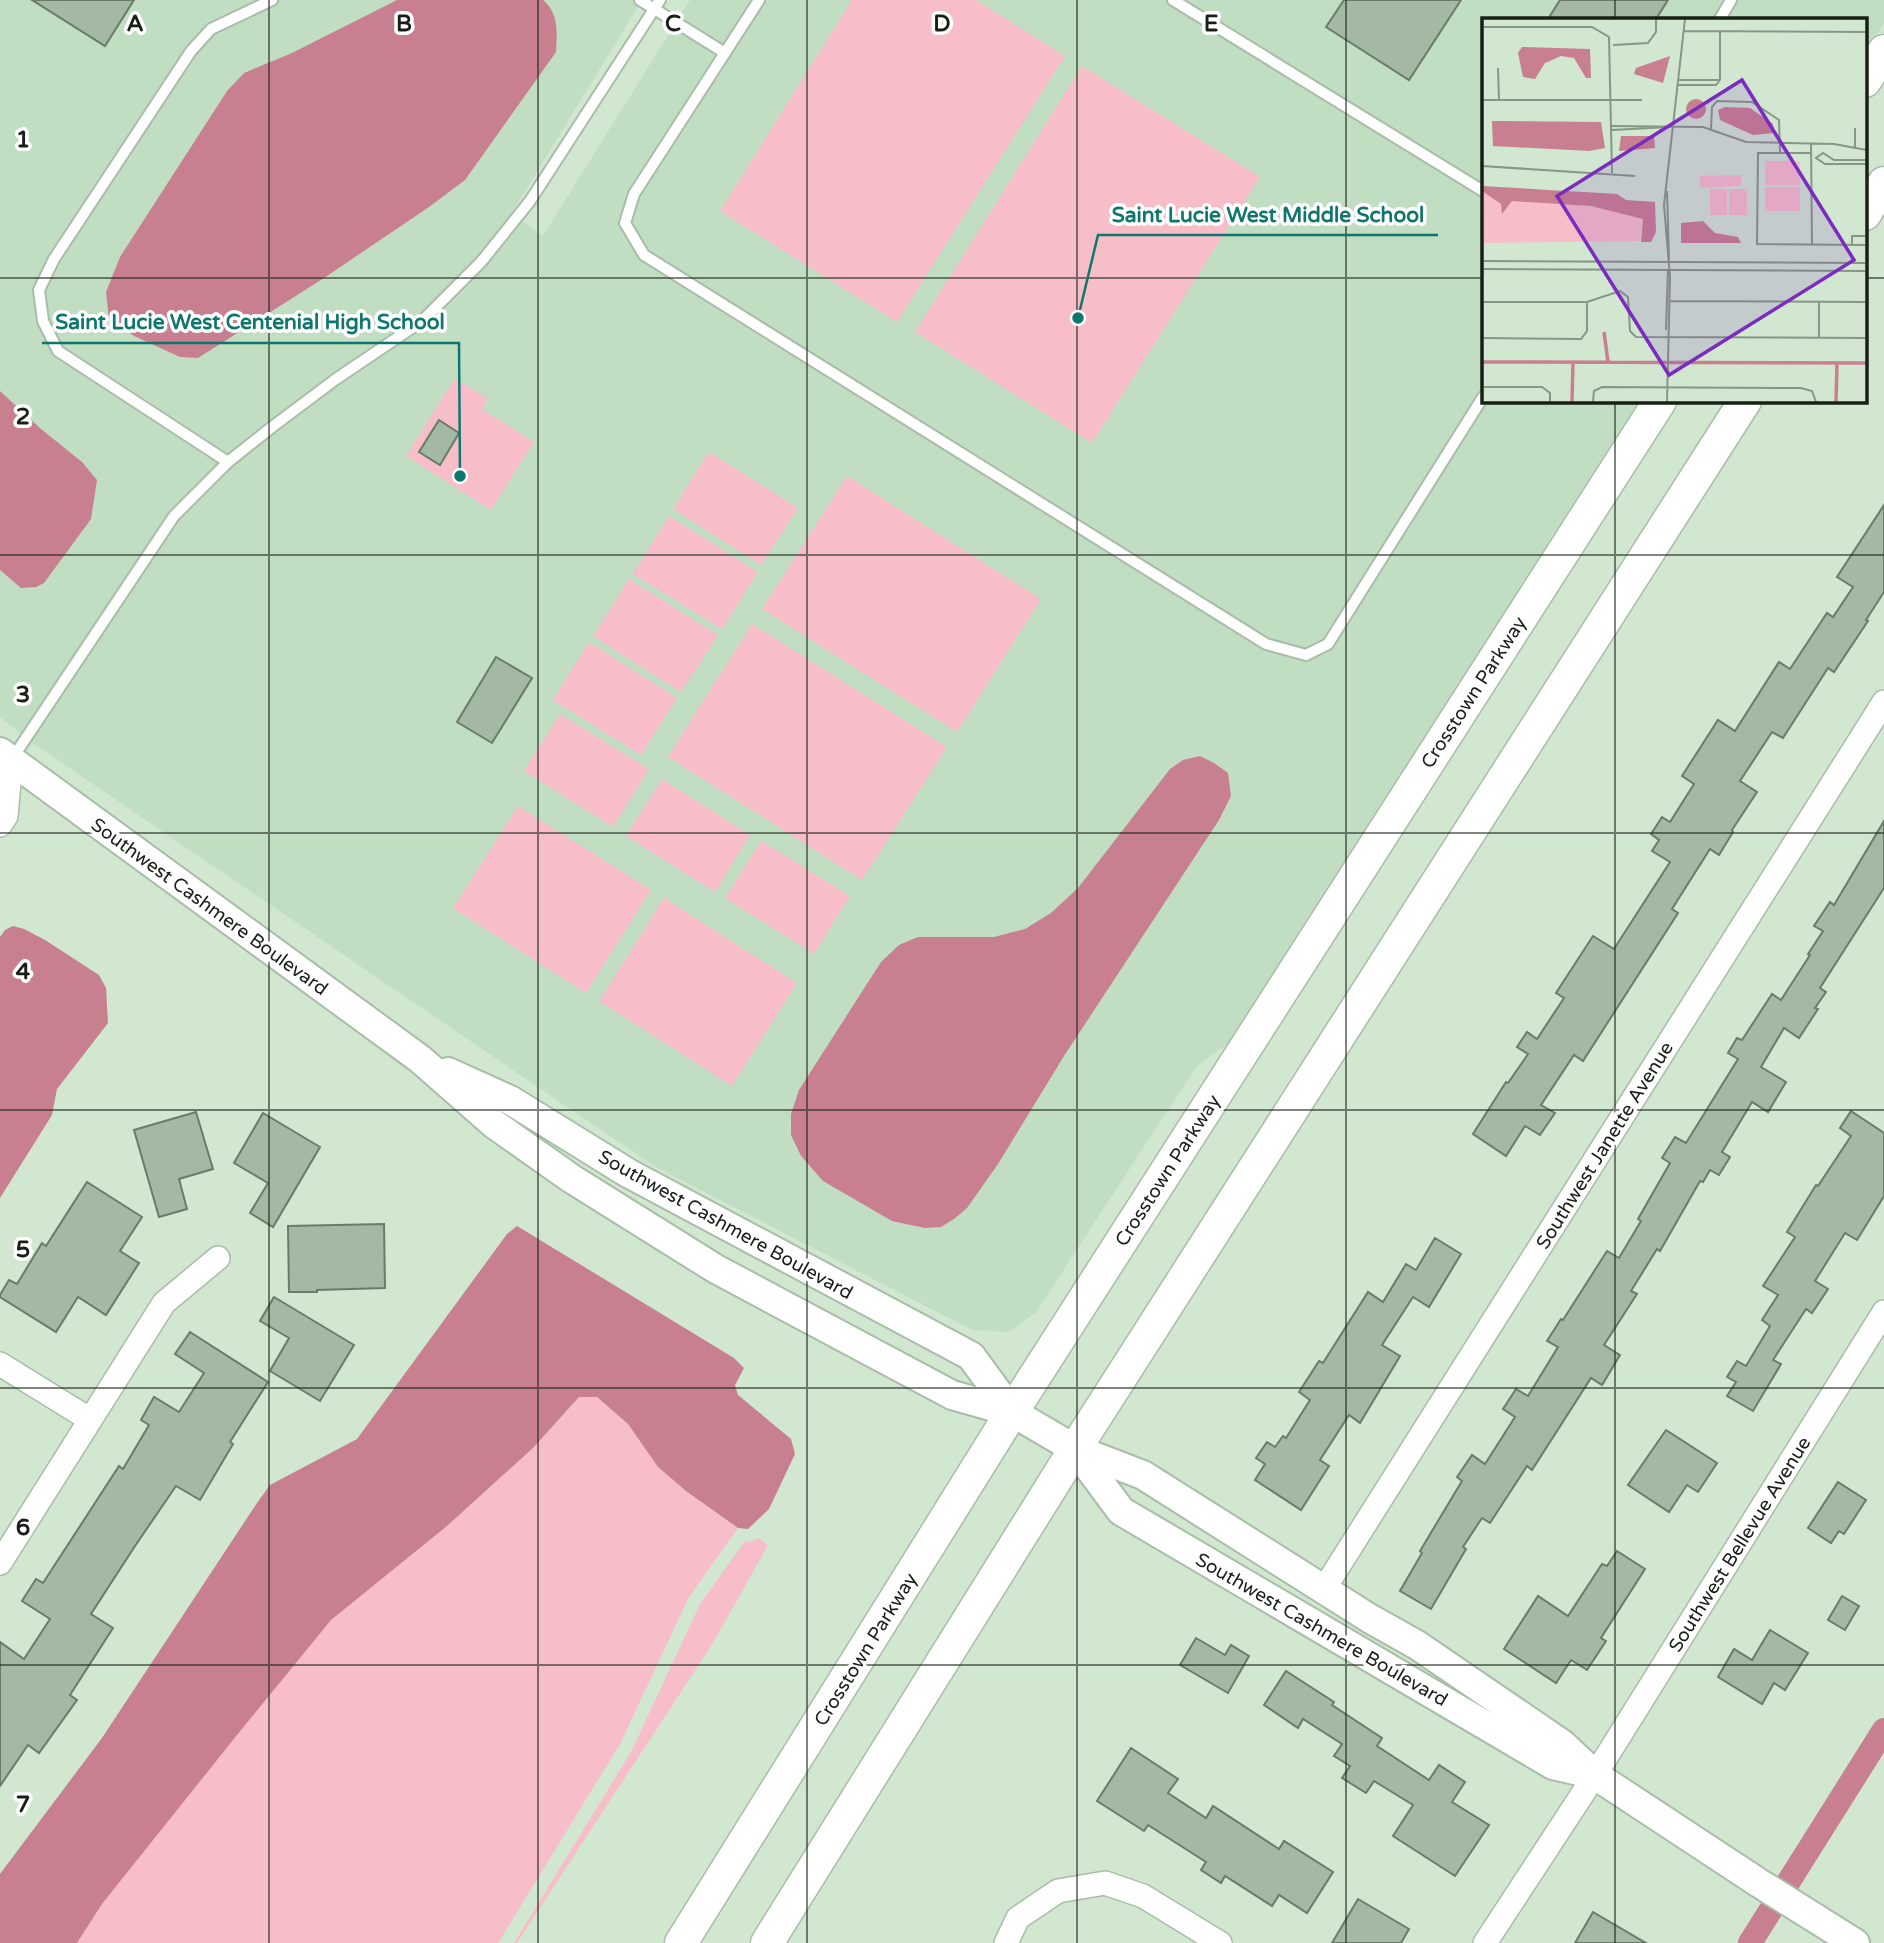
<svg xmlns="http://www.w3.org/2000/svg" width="1884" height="1943" viewBox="0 0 1884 1943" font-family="'Varela Round',sans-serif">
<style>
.built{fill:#c2dec2}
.green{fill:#f7bec9}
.water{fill:#c87f8f}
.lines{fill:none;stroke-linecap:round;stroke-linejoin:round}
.canal{stroke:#c87f8f;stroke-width:24}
.building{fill:#a4b9a3;stroke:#687c68;stroke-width:2}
.service-casing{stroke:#a8bda7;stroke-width:14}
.minor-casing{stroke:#a8bda7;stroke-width:26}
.tertiary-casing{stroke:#a8bda7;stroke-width:32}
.secondary-casing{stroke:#a8bda7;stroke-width:35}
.service{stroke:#fff;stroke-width:10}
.minor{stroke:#fff;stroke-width:23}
.tertiary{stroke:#fff;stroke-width:28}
.secondary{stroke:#fff;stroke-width:32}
.grid{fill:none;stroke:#171f16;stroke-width:2;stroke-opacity:0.55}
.labels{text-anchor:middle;stroke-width:7;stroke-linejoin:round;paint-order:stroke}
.street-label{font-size:19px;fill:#171f16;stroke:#fff}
.inset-river{fill:none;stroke:#c87f8f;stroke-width:3.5}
.inset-road{fill:none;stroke:#879786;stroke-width:2}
.view{fill:#7b2cbf;fill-opacity:0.15;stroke:#7b2cbf;stroke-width:3.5}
.inset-edge{fill:none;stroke:#171f16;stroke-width:3.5}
.grid-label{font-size:23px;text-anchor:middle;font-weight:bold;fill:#171f16;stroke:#fff;stroke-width:7;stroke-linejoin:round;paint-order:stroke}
.leader{fill:none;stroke:#0f766e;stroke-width:2.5}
.callout-dot{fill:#0f766e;stroke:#fff;stroke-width:2.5}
.callout-label{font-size:21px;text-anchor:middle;font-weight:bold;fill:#0f766e;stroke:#fff;stroke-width:7;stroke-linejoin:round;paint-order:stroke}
</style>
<rect width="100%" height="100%" fill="#d1e7d0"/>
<path class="built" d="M0,0H642L511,214L543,236L690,0H1884V23L1865,53V19H1483V401H1643L1236,1037L1196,1067L1036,1312L1009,1332L972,1330L654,1166L31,742L0,717Z"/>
<g class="green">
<path d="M852,0H976L1065,56L897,322L720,211Z"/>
<path d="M1082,66L1260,177L1092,443L915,332Z"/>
<path d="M455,378L488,399L482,409L534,442L491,510L406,456Z"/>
<path d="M709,452L798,508L761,565L673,509Z"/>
<path d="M847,476L1041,599L957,732L762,609Z"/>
<path d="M669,516L758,572L722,629L633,574Z"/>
<path d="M629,579L718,635L681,692L593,636Z"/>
<path d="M752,624L947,747L862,880L668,757Z"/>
<path d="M589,642L677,698L641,755L553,700Z"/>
<path d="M560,714L649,769L613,827L524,771Z"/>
<path d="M662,779L750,835L715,892L626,836Z"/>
<path d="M518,806L651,890L586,993L453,908Z"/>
<path d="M761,841L850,896L814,954L725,898Z"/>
<path d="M664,898L797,983L732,1086L599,1001Z"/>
<path d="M579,1397H597L628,1424L658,1467L686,1491L738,1528L689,1597L620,1744L498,1943H77L102,1904L237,1735L331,1620L447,1526L533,1448Z"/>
<path d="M758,1538L768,1545L713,1643L517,1943H514L631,1752L700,1604L745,1541L751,1542Z"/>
</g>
<g class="water">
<path d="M397,0H543C559,13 557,33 556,52L465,180L429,207L324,278L198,358L180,357L134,336L109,319L106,292L120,257L227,91L244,73L292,53Z"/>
<path d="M0,391L41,429L82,462L97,480L91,519L44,583L36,587L21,588L0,570Z"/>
<path d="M1200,756L1214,763L1228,773L1231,796L1219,820L1064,1056L998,1164L967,1208L954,1219L941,1227L925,1228L892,1221L823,1181L801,1156L791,1135V1114L799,1090L881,962L899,945L918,937H994L1025,929L1051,913L1078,888L1170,769L1183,760Z"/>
<path d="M13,926L24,929L45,940L99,975L106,988L108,1023L57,1089L52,1115L0,1198V937L5,930Z"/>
<path d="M517,1226L734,1358L744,1368L735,1385L738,1395L791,1439L795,1454L769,1509L748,1529L738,1528L686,1491L658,1467L628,1424L597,1397H579L533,1448L447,1526L331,1620L237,1735L102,1904L77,1943H0V1874L102,1738L257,1503L270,1485L357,1439L507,1234Z"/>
</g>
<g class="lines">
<path class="canal" d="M1750,1943L1884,1730"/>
</g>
<g class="building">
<path d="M32,0H134L105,46Z"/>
<path d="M1344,0H1461L1409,80L1326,27Z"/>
<path d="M1560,0H1668L1656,19H1548Z"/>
<path d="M439,420L459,433L440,465L419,452Z"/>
<path d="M1884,505V592L1866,620L1868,621L1834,672L1828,668L1783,738L1772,732L1740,781L1757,792L1732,830L1733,832L1719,855L1710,849L1672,909L1678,913L1583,1061L1574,1055L1541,1105L1555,1113L1540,1135L1525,1126L1506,1156L1473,1134L1506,1082L1508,1083L1528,1054L1517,1047L1527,1032L1537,1039L1564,998L1556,993L1593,936L1614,949L1670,862L1652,851L1659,840L1651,834L1662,817L1670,822L1694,784L1682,776L1718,720L1735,731L1779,662L1790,669L1827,613L1833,617L1853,587L1837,577Z"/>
<path d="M496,657L532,678L492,743L457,722Z"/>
<path d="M1884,821V888L1820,988L1826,992L1815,1008L1818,1009L1799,1038L1784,1028L1761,1067L1786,1082L1768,1112L1752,1102L1722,1152L1730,1157L1719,1175L1710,1170L1703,1182L1700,1181L1660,1251L1657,1249L1631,1291L1637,1294L1604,1345L1620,1355L1602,1385L1591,1378L1532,1470L1527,1466L1490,1523L1482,1518L1463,1547L1466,1549L1431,1609L1400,1591L1422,1553L1420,1551L1462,1481L1457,1477L1472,1455L1485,1464L1515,1417L1503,1409L1516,1389L1528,1396L1558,1347L1547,1341L1561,1319L1563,1320L1607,1251L1619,1258L1641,1221L1638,1219L1670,1163L1662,1158L1675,1137L1686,1143L1738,1059L1728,1053L1737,1038L1742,1040L1772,994L1781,1000L1810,955L1808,954L1823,931L1814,926L1830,902L1834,905Z"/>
<path d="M1851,1111L1884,1133V1196L1857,1240L1845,1233L1815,1281L1828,1289L1812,1313L1806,1309L1773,1360L1781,1364L1753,1411L1727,1396L1736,1382L1727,1377L1737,1361L1746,1366L1770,1326L1762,1320L1778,1295L1763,1286L1795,1237L1787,1232L1816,1185L1818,1186L1851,1136L1840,1128Z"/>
<path d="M196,1112L213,1169L179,1179L187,1209L159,1217L134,1130Z"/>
<path d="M263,1113L320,1147L273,1227L250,1213L268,1183L234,1163Z"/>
<path d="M87,1182L142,1217L120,1251L139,1263L106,1315L78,1297L56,1332L0,1297V1295L9,1280L17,1284L42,1243L46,1246Z"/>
<path d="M384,1224L385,1288L317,1290V1292H289L288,1226Z"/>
<path d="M1435,1238L1461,1254L1429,1307L1413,1297L1382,1345L1400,1356L1360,1423L1349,1415L1320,1460L1329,1466L1301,1510L1255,1480L1265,1464L1256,1458L1267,1442L1275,1447L1283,1436L1286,1438L1310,1400L1299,1392L1319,1361L1323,1363L1368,1292L1383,1302L1406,1264L1416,1270Z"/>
<path d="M274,1297L354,1345L320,1401L270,1371L289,1338L260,1321Z"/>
<path d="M190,1332L268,1382L230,1442L233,1444L200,1500L176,1486L135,1546L91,1614L113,1628L70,1695L77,1700L39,1753L28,1745L0,1786V1642L24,1659L50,1619L22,1601L36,1579L43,1583L119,1466L123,1469L149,1425L141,1420L154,1397L179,1412L204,1373L175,1354Z"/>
<path d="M1666,1430L1717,1463L1698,1492L1687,1485L1669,1512L1628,1485Z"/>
<path d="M1838,1482L1866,1500L1844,1534L1839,1531L1831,1543L1808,1528Z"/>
<path d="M1617,1551L1645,1569L1601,1638L1606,1641L1587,1670L1571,1660L1556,1683L1504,1649L1538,1596L1568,1616L1602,1564L1607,1566Z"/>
<path d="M1842,1596L1859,1606L1845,1630L1828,1620Z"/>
<path d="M1770,1630L1808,1653L1785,1690L1774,1683L1762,1704L1718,1677L1734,1649L1752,1660Z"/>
<path d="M1196,1638L1225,1655L1231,1645L1249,1656L1228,1693L1180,1665Z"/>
<path d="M1286,1671L1334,1702L1332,1705L1382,1738L1377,1746L1429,1780L1439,1765L1465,1782L1452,1802L1489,1825L1455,1876L1393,1836L1413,1805L1374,1781L1366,1793L1342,1778L1350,1766L1334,1756L1342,1744L1303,1719L1298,1728L1264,1705Z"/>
<path d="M1131,1748L1178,1779L1168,1793L1206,1818L1213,1806L1279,1849L1284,1841L1333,1872L1307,1913L1279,1895L1272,1906L1225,1876L1221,1883L1201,1870L1206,1862L1148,1825L1144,1831L1097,1801Z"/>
<path d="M1358,1899L1409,1929L1401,1943H1332Z"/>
<path d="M1593,1912L1646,1943H1575Z"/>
</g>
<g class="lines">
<g class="service-casing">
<g id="service">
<path d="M640,0L725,53"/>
<path d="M759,0L634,194L625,223L644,255L1266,644L1306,655L1328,644L1483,397"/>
<path d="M1173,0L1483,191"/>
<path d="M1720,19L1731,0"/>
<path d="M228,462L58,351L43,321L39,290L54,259L191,51L211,29L272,0"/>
<path d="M12,759L174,516L228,462L272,427L336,379L422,321L481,262L530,201L660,0"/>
</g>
</g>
<g class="minor-casing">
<g id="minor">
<path d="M0,825L6,816L11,761"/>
<path d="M0,1364L89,1419"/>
<path d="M0,1563L164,1303L218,1258"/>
<path d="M1324,1589L1884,702"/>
<path d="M1006,1943L1018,1918L1058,1891L1105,1883L1143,1896L1220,1943"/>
<path d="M1485,1943L1595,1775L1884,1312"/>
</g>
</g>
<g class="tertiary-casing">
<g id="tertiary">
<path d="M0,752L420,1059L494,1124L572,1179L716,1269L952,1395L1012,1412L1075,1449L1143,1475L1369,1618L1417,1645L1562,1744L1595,1775L1759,1883L1855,1943"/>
<path d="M448,1072L510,1100L628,1173L971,1356L1012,1412"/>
<path d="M1075,1449L1121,1511L1553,1765L1592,1774"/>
</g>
</g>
<g class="secondary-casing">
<g id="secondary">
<path d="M1865,81L1884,51"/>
<path d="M1865,214L1884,183"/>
<path d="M681,1943L1012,1412L1660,401"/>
<path d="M767,1943L1075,1449L1745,401"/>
</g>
</g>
<use href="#service" class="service"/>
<use href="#minor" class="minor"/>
<use href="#tertiary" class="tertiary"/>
<use href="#secondary" class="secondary"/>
</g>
<path class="grid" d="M269,0V1943M538,0V1943M807,0V1943M1077,0V1943M1346,0V1943M1615,0V19M0,278H1483M1865,278H1884M1615,401V1943M0,555H1884M0,833H1884M0,1110H1884M0,1388H1884M0,1665H1884"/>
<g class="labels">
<g class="street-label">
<text transform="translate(1473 692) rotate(-57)" y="7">Crosstown Parkway</text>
<text transform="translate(210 906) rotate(36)" y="7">Southwest Cashmere Boulevard</text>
<text transform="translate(1604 1145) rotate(-58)" y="7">Southwest Janette Avenue</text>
<text transform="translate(1167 1170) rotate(-57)" y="7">Crosstown Parkway</text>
<text transform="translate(726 1224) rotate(29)" y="7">Southwest Cashmere Boulevard</text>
<text transform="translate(1739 1544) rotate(-58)" y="7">Southwest Bellevue Avenue</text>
<text transform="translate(1322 1629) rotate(30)" y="7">Southwest Cashmere Boulevard</text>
<text transform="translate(865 1649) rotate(-58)" y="7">Crosstown Parkway</text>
</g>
</g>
<g transform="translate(1482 18)">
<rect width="385" height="385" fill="#d1e7d0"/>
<path d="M283,143H318V167H283ZM259,157V168L218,170V158ZM283,169H318V193H283ZM228,171H245V197H228ZM247,171H265V197H247ZM2,173L24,191L30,183H54L125,190L161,200L158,223L0,225Z" fill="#f7bec9"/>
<path d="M40,29L108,31L109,60H104L92,40L79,38L63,45L53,61L41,59L36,35ZM188,38L181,65L152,56L154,50ZM204 91a10 10 0 1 1 20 0a10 10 0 1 1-20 0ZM243,89L268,90L291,106L292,115L271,117L238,102L236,92ZM10,103L119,104L123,130L107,133L11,128ZM139,118H172L173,130L137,133ZM0,168L135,176L144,182L173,184L174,214L169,224H159L161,201L109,188L30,183L20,196L19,186L0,173ZM221,203L233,215L256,219L259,225H199V205Z" fill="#c87f8f"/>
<path class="inset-river" d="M122,314L126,344M0,344L385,345M90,384L91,344M354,384L355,345"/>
<path class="inset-road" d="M0,9H110L127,19L130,155M202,13L385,14M131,27L166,25L174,14V1M16,50L17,82M196,62H238M238,62V13M195,67H234L238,62M0,82H160M130,108L221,109L264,124L352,126L385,132M229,111L230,89L235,83L270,84L297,102L298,134M130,112L187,109M329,125L330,227M373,131V110M330,135H276L275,226L385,227M385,142H352L341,135L334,140L343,146H385M0,148L153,158M185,173L187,241M370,227V218H385M0,243L385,245M0,251L385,253M187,283L385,284M0,284H105L138,273L146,279L148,313L154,319L385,320M184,312L186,251M0,320L99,321L105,313V284M337,320V284M0,369H60L68,375V384M111,384L112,373L120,369L319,370L330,373L334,384M185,384L188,259L182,187L203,1"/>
<path class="view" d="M260,62L372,242L187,357L75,178Z"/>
<rect width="385" height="385" class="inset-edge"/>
</g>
<g class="grid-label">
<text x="135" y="31">A</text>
<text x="404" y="31">B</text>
<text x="673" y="31">C</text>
<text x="942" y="31">D</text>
<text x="1211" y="31">E</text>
<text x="23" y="147">1</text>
<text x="23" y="424">2</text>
<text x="23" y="702">3</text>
<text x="23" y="979">4</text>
<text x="23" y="1257">5</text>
<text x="23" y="1535">6</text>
<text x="23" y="1812">7</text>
</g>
<path class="leader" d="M1078 318L1098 235H1438M460 476L459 343H42"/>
<g class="callout-dot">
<circle cx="1078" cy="318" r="7"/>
<circle cx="460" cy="476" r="7"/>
</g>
<g class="callout-label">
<text x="1268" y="222">Saint Lucie West Middle School</text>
<text x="250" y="329">Saint Lucie West Centenial High School</text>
</g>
</svg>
